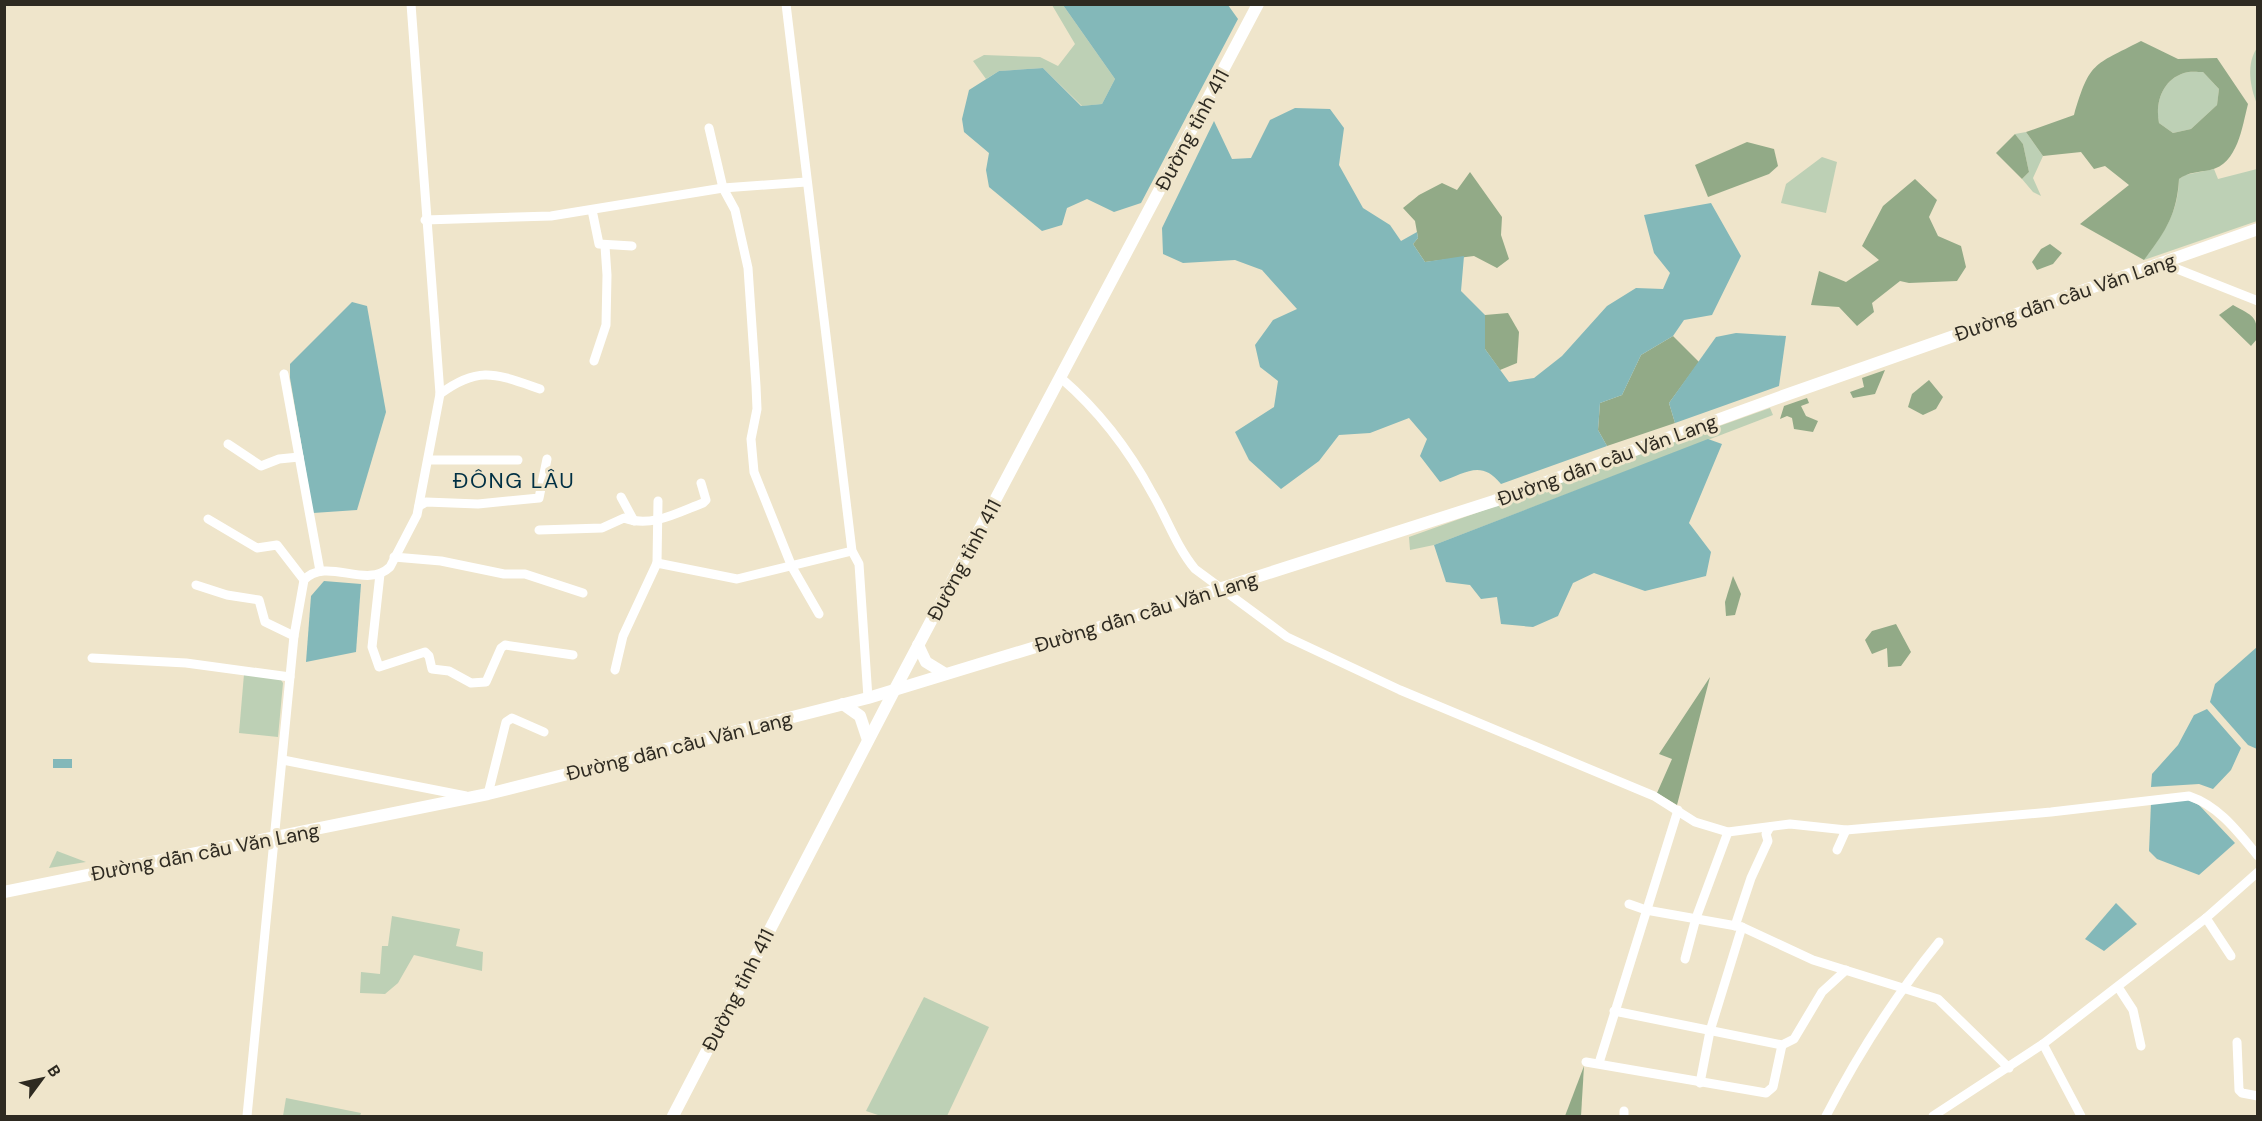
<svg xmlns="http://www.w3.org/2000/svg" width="2262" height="1121" viewBox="0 0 2262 1121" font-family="'DM Sans',sans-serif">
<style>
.green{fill:#bdd0b5}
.forest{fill:#92aa87;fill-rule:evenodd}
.water{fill:#83b8b9}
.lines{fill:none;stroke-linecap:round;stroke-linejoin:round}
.minor{stroke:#fff;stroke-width:9}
.major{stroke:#fff;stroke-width:12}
.labels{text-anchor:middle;stroke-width:6;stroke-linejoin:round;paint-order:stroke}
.street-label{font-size:20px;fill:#2e2a21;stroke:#efe5cb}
.quarter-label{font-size:22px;letter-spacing:1.5px;fill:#003044;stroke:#efe5cb}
</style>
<rect width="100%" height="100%" fill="#efe5cb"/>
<g class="green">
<path d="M1052,5H1063L1115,79L1102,104L1082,106L1043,68L999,71L986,79L973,61L984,55L1040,57L1058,66L1075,44Z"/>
<path d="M2257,48V104C2250,87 2246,64 2257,48Z"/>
<path d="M2203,72L2219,89L2217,105L2191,129L2173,133L2159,123C2155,103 2162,80 2184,73C2189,71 2198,72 2203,72Z"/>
<path d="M2026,132L2043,156L2033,178L2041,196L2033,192L2022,179L2029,172L2023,144L2015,134Z"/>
<path d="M1822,157L1837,162L1826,213L1781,203L1786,184Z"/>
<path d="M2214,169L2218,179L2257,169V221L2144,260C2164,232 2178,214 2179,179L2185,175Z"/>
<path d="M1770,408L1773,415L1434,545L1410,550L1409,537Z"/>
<path d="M244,674L279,677L283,683L278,737L239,733Z"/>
<path d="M57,851L86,862L49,868Z"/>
<path d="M392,916L460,929L456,946L483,952L482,971L414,955L398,983L385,994L360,993L361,972L380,974L382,946H388Z"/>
<path d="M924,997L989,1027L947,1116H881L866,1111Z"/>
<path d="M286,1098L361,1113L360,1116H283Z"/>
</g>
<g class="forest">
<path d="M2141,41L2178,59L2217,58L2248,104C2242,127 2238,164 2210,170C2200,172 2188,172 2179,179C2177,215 2165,232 2144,260L2080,224L2129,185L2105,166L2094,169L2081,152L2043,156L2026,132L2074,115C2090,61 2093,66 2141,41ZM2203,72L2219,89L2217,105L2191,129L2173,133L2159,123C2155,103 2162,80 2184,73C2189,71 2198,72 2203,72Z"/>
<path d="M2015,134L2023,144L2029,172L2022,179L1996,153Z"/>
<path d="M1747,142L1774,149L1778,166L1769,174L1708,197L1695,165Z"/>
<path d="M1470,172L1502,217L1501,235L1509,259L1497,268L1474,256L1425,262L1413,244L1418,238L1415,221L1403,208L1419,195L1442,183L1457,190Z"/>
<path d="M1915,179L1937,200L1929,217L1938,236L1961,246L1966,267L1957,281L1909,283L1900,281L1872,303L1874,312L1857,326L1839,307L1811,305L1819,271L1846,282L1879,260L1862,246L1883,206Z"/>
<path d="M2050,244L2062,253L2053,264L2037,270L2032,262L2041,249Z"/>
<path d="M2233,305C2253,316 2258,316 2257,339L2251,346L2219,315Z"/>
<path d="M1508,313L1519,332L1517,363L1500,370L1485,349V315Z"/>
<path d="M1673,336L1699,362L1669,403L1675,423L1607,446L1598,430L1600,403L1622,395L1641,355Z"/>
<path d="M1885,370L1875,394L1853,398L1850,392L1864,387L1862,378Z"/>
<path d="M1929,380L1943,397L1936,409L1923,415L1908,407L1912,394Z"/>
<path d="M1807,398L1809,403L1801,406L1806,416L1818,421L1813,432L1794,429L1792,418L1787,416L1780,419L1784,406Z"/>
<path d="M1733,576L1741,594L1735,615L1726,616L1725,602Z"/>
<path d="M1896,624L1911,652L1901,666L1888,667L1887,648L1872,654L1865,640L1872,631Z"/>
<path d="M1710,677L1677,805L1657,793L1672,759L1659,754Z"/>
<path d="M1584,1066L1581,1116H1565Z"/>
</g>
<g class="water">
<path d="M1063,5H1228L1238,19L1141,203L1114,212L1087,199L1067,208L1062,225L1042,231L989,187L986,170L989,153L964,132L962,119L969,90L999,71L1043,68L1081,106L1102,104L1115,79Z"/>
<path d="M1295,108L1330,109L1344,128L1339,165L1363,208L1390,225L1401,241L1417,232L1418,238L1413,244L1425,262L1464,256L1461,291L1485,315V349L1509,382L1534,378L1562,356L1607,306L1636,288L1663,289L1670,273L1654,253L1644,215L1711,203L1741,256L1712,315L1684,320L1673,336L1641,355L1622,395L1600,403L1598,430L1607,446L1501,484C1481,459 1466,473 1440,482L1420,456L1427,439L1409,418L1370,433L1339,435L1319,461L1281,489L1249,460L1235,432L1274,407L1278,381L1260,367L1255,345L1273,320L1297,309L1262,270L1235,260L1183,263L1163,254L1162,228L1214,121L1232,159L1251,158L1270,120Z"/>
<path d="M352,302L367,306L386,412L357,510L313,513L290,378V364Z"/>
<path d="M1736,333L1786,336L1779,386L1675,423L1669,403L1716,337Z"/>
<path d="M1708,439L1722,444L1689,523L1711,552L1706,576L1645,591L1594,573L1573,583L1558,616L1533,627L1501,624L1497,597L1481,599L1470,585L1446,582L1434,545Z"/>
<path d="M324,581L361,584L356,652L306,662L311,596Z"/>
<path d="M2257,647V749L2248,745L2210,702L2215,684Z"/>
<path d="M2207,709L2241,748L2231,770L2213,789L2199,784L2151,787L2152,774L2178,745L2194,715Z"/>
<rect x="53" y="759" width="19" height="9"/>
<path d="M2184,798L2199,805L2235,843L2199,875L2157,859L2149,851L2151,803Z"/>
<path d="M2116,903L2137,924L2104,951L2085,939Z"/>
</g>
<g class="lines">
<g class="minor">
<path d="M786,4L852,551L859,564L868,698"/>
<path d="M709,128L723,188L735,210L748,268L756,386L757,409L751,439L754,472L792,567L819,614"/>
<path d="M592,210L599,244L632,246"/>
<path d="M425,220L551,216L723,188L806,182"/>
<path d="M2162,263L2258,301"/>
<path d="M594,361L606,325L607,275L605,246"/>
<path d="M284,374L320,571"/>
<path d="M1061,378C1098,410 1129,450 1152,493C1167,518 1176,546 1195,569L1287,637L1400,690L1654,796L1695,822L1728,832L1790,824L1846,830L2051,812L2189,796C2219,806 2238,832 2258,856"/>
<path d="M440,394C479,365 496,374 540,389"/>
<path d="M228,444L261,466L279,459L299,457"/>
<path d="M429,460H518"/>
<path d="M621,497L634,521"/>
<path d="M419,506L426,502L478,504L539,498L547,459"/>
<path d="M208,519L257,548L277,545L304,580"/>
<path d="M539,530L602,528L624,518C651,528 677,513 703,503L706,500L701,483"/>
<path d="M394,557L441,561L504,574H525L583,593"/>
<path d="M657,563L658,501"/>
<path d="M380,574L372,647L379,667L425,652L429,656L432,669L449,671L471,683L486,682L501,648L505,645L573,655"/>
<path d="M196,585L227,595L259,600L265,622L294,636"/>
<path d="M92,658L186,663L290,677"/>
<path d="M615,670L623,636L657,563L737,579L852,551"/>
<path d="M283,760L466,796"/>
<path d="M488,794L506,722L512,718L544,732"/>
<path d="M1837,850L1846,830"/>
<path d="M1629,904L1646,910L1742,927L1813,960L1938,999L2009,1068"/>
<path d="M2206,918L2231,956"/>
<path d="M1735,926L1751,878L1768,841L1766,834L1770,827"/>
<path d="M1685,959L1696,918L1728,832"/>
<path d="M2118,987L2133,1010L2141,1046"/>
<path d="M1614,1011L1782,1045L1794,1039L1822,992L1846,970"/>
<path d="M2237,1042L2239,1090L2242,1093L2258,1096"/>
<path d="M2043,1044L2081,1116"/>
<path d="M1586,1062L1766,1093L1773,1087L1782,1045"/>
<path d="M1599,1063L1678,810"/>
<path d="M1700,1083L1710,1031L1742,927"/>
<path d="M247,1116L294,636L304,580C327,556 366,590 390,567L417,515L440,394L411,4"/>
<path d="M1624,1116V1111"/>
<path d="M1826,1116C1858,1054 1895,996 1939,942"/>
<path d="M1933,1116L2043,1044L2206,918L2258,872"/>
</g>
<g class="major">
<path d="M918,645L926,662L944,673"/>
<path d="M843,704L860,716L868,740"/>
<path d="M4,892L488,794L868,698L1075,635L1494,501L1783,396L2258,229"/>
<path d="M673,1116L895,689L1258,4"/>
</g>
</g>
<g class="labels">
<g class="street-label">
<text transform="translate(1192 130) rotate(-62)" y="7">Đường tỉnh 411</text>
<text transform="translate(2065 297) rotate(-19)" y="7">Đường dẫn cầu Văn Lang</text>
<text transform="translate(1607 460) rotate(-20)" y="7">Đường dẫn cầu Văn Lang</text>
<text transform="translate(964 560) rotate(-62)" y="7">Đường tỉnh 411</text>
<text transform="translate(1146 612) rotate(-17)" y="7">Đường dẫn cầu Văn Lang</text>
<text transform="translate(679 746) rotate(-14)" y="7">Đường dẫn cầu Văn Lang</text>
<text transform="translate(205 852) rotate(-11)" y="7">Đường dẫn cầu Văn Lang</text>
<text transform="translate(738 990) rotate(-63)" y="7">Đường tỉnh 411</text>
</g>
<g class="quarter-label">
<text x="514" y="488">ĐÔNG LÂU</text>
</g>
</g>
<rect width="2262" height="1121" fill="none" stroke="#2e2a21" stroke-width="12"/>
<g transform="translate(42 1079) rotate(57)" stroke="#efe5cb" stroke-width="4.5" paint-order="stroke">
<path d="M0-4.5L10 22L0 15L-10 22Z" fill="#2e2a21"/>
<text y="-9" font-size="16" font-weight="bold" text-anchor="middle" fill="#2e2a21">B</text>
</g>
</svg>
